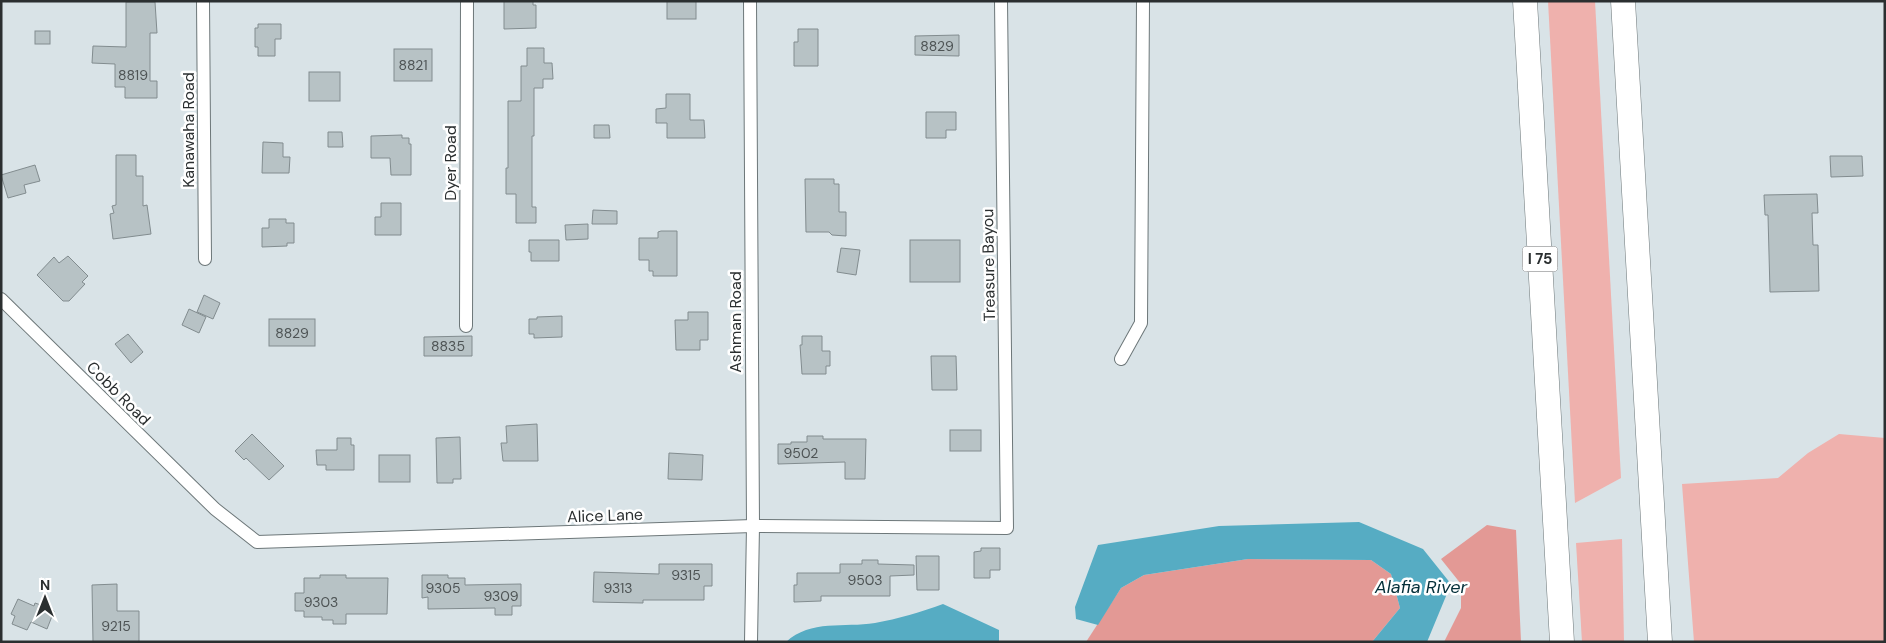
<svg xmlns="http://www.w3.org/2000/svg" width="1886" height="643" viewBox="0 0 1886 643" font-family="'DM Sans',sans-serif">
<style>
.green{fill:#efb1ad}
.forest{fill:#e39995}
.water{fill:#56acc3}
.building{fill:#b7c2c5;stroke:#828c8f}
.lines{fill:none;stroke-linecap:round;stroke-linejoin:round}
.street-casing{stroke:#6d7779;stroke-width:14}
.highway-casing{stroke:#6d7779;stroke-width:25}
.street{stroke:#fff;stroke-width:12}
.highway{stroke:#fff;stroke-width:24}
.labels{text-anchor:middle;stroke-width:5;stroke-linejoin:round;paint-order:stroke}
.number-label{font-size:14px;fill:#4e5455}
.shield{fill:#fff;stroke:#6b6d6e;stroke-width:1}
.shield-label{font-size:15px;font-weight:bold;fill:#2b2f30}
.street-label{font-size:16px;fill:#2b2f30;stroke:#fff}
.water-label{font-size:18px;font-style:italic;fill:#042f39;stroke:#fff}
</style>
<rect width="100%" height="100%" fill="#d9e3e7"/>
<g class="green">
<path d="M1548,1H1595L1621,478L1575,503Z"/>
<path d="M1839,434L1885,438V642H1694L1682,484L1778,478L1808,453Z"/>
<path d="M1622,539L1624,642H1582L1576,543Z"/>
</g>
<g class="forest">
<path d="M1487,525L1516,530L1521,642H1444L1461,608V584L1441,559Z"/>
<path d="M1248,559L1371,560L1391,574L1400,608L1372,642H1086L1121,588L1144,575Z"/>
</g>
<g class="water">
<path d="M1359,522L1423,549L1451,584L1427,642H1372L1400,608L1391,574L1371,560L1248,559L1144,575L1121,588L1098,625L1076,619L1075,607L1098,545L1219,526Z"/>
<path d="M943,604L999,630V642H786C811,619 844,628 875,623C898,619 921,612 943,604Z"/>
</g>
<g class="building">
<path d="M504,1H533V5H536V28L504,29Z"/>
<rect x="667" y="1" width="29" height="18"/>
<path d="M126,2H155L157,33H150V81H157V98H125V87H115V64L92,63L93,46L126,47Z"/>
<path d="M258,24H281V39H275V56H258V47H255V28H258Z"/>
<path d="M798,29H818V66H794V42H798Z"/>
<rect x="35" y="31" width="15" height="13"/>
<path d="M959,35V56L915,55V36Z"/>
<path d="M527,48H544V63H552L553,79H543V88H534V136H532V207H536V223H516V194H506V168H508V101H521V66H527Z"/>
<rect x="394" y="49" width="38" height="32"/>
<rect x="309" y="72" width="31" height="29"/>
<path d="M666,94H690V120H704L705,138H667V123H656V109L666,108Z"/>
<path d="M926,112H956V130H946V138H926Z"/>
<path d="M594,125H609L610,138H594Z"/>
<path d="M328,132H342L343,147H328Z"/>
<path d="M402,135V138H409V144H411V175H391L390,158H371V136Z"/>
<path d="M263,142L283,143V157H290L289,173H262Z"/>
<path d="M116,155H136V176H143V206L147,205L151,234L113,239L110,214L114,213L112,206L116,205Z"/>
<path d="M1830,156H1862L1863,176L1831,177Z"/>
<path d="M35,165L40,181L24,185L26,193L8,198L1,175Z"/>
<path d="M805,179H834V184H839V212H846V236L832,235L829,232H806Z"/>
<path d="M1817,194L1818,213H1812L1813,245H1818L1819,291L1770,292L1768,215H1765L1764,195Z"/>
<path d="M381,203H401V235H375V217H381Z"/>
<path d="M593,210L617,211V224H592Z"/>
<path d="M269,219H286V223H294V243H287V246L262,247V228H269Z"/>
<path d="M588,224V239L566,240L565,225Z"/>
<path d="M661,231H677V276H653V271H649V260H639V238H658V232Z"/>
<path d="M529,240H559V261H531V252H529Z"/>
<rect x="910" y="240" width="50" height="42"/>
<path d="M841,248L860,250L856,275L837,272Z"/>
<path d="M68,256L88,276L82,282L85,284L69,301H63L37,275L54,257L59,263Z"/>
<path d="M204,295L220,303L213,319L197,312Z"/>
<path d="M189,309L206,317L199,333L182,325Z"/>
<path d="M688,312H708V340H700V350H676L675,320H688Z"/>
<path d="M562,316V337L534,338V334H529V319H537V317Z"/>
<rect x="269" y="319" width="46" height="27"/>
<path d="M128,334L143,352L131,363L115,344Z"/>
<path d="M472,336V356H424V337Z"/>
<path d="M802,336H822V351H830V366H826V374H802L800,345H802Z"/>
<path d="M931,356H956L957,390H932Z"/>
<path d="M537,424L538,461H503L501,443H507L506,426Z"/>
<rect x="950" y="430" width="31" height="21"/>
<path d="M252,434L284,466L269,480L246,458L244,460L235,451Z"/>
<path d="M807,436H823V439H866L865,479H845V462L778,464V444H791V442H807Z"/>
<path d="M460,437L461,479H453V483H437L436,438Z"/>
<path d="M337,438H351V445H354V470H326V465H317L316,450H337Z"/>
<path d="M669,453L703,455L702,480L668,479Z"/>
<rect x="379" y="455" width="31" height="27"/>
<path d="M981,548H1000V570H990V578H974V552L981,551Z"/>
<path d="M916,556H939V590H917Z"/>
<path d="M862,560H878V564L914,565V575L890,576V596H821V601L794,602V585H797V573H840V564H862Z"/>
<path d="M659,564H712V586H704V600H643V603L593,602L594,572L659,574Z"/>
<path d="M320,575H346V578H388L387,614H346V624H333V620H322V617H304V611H295V593H304V578H320Z"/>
<path d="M422,575H448V578H465V585L521,584V606H512V615H495V608L428,609V597L422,598Z"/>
<path d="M117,584V611H139V642H93L92,585Z"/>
<path d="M18,599L34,606L35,603L38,604L54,611L47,629L31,622L27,630L12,624L15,616L11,614Z"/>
</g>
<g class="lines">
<g class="street-casing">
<g id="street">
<path d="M203,1L205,259"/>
<path d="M750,1L753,526L751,642"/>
<path d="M1,299L215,509L257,542L753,526L1007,528L1001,1"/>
<path d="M466,326L467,1"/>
<path d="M1121,359L1141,323L1143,1"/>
</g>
</g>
<g class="highway-casing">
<g id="highway">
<path d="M1525,1L1562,642"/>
<path d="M1623,1L1660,642"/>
</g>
</g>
<use href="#street" class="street"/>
<use href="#highway" class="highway"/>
</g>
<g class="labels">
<g class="number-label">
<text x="937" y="51">8829</text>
<text x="413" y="70">8821</text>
<text x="133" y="80">8819</text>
<text x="292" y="338">8829</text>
<text x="448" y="351">8835</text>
<text x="801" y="458">9502</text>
<text x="686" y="580">9315</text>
<text x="865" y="585">9503</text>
<text x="443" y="593">9305</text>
<text x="618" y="593">9313</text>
<text x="501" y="601">9309</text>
<text x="321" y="607">9303</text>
<text x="116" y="631">9215</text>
</g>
<rect class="shield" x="1522.5" y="246.5" width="35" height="25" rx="4"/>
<g class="shield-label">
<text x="1540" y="264">I 75</text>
</g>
<g class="street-label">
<text transform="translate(188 130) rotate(-90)" y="6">Kanawaha Road</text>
<text transform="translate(450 163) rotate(-90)" y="6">Dyer Road</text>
<text transform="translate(988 265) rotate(-91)" y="6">Treasure Bayou</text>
<text transform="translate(735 322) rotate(-90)" y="6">Ashman Road</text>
<text transform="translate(119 393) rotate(45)" y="6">Cobb Road</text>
<text transform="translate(605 515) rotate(-2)" y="6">Alice Lane</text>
</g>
<g class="water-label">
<text x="1421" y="593">Alafia River</text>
</g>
</g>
<rect width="1886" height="643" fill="none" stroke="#2b2f30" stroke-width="5"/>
<g transform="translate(45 598)" stroke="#ffffff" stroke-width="4" paint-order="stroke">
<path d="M0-4L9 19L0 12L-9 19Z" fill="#2b2f30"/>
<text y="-8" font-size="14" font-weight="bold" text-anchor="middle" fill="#2b2f30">N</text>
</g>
</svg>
